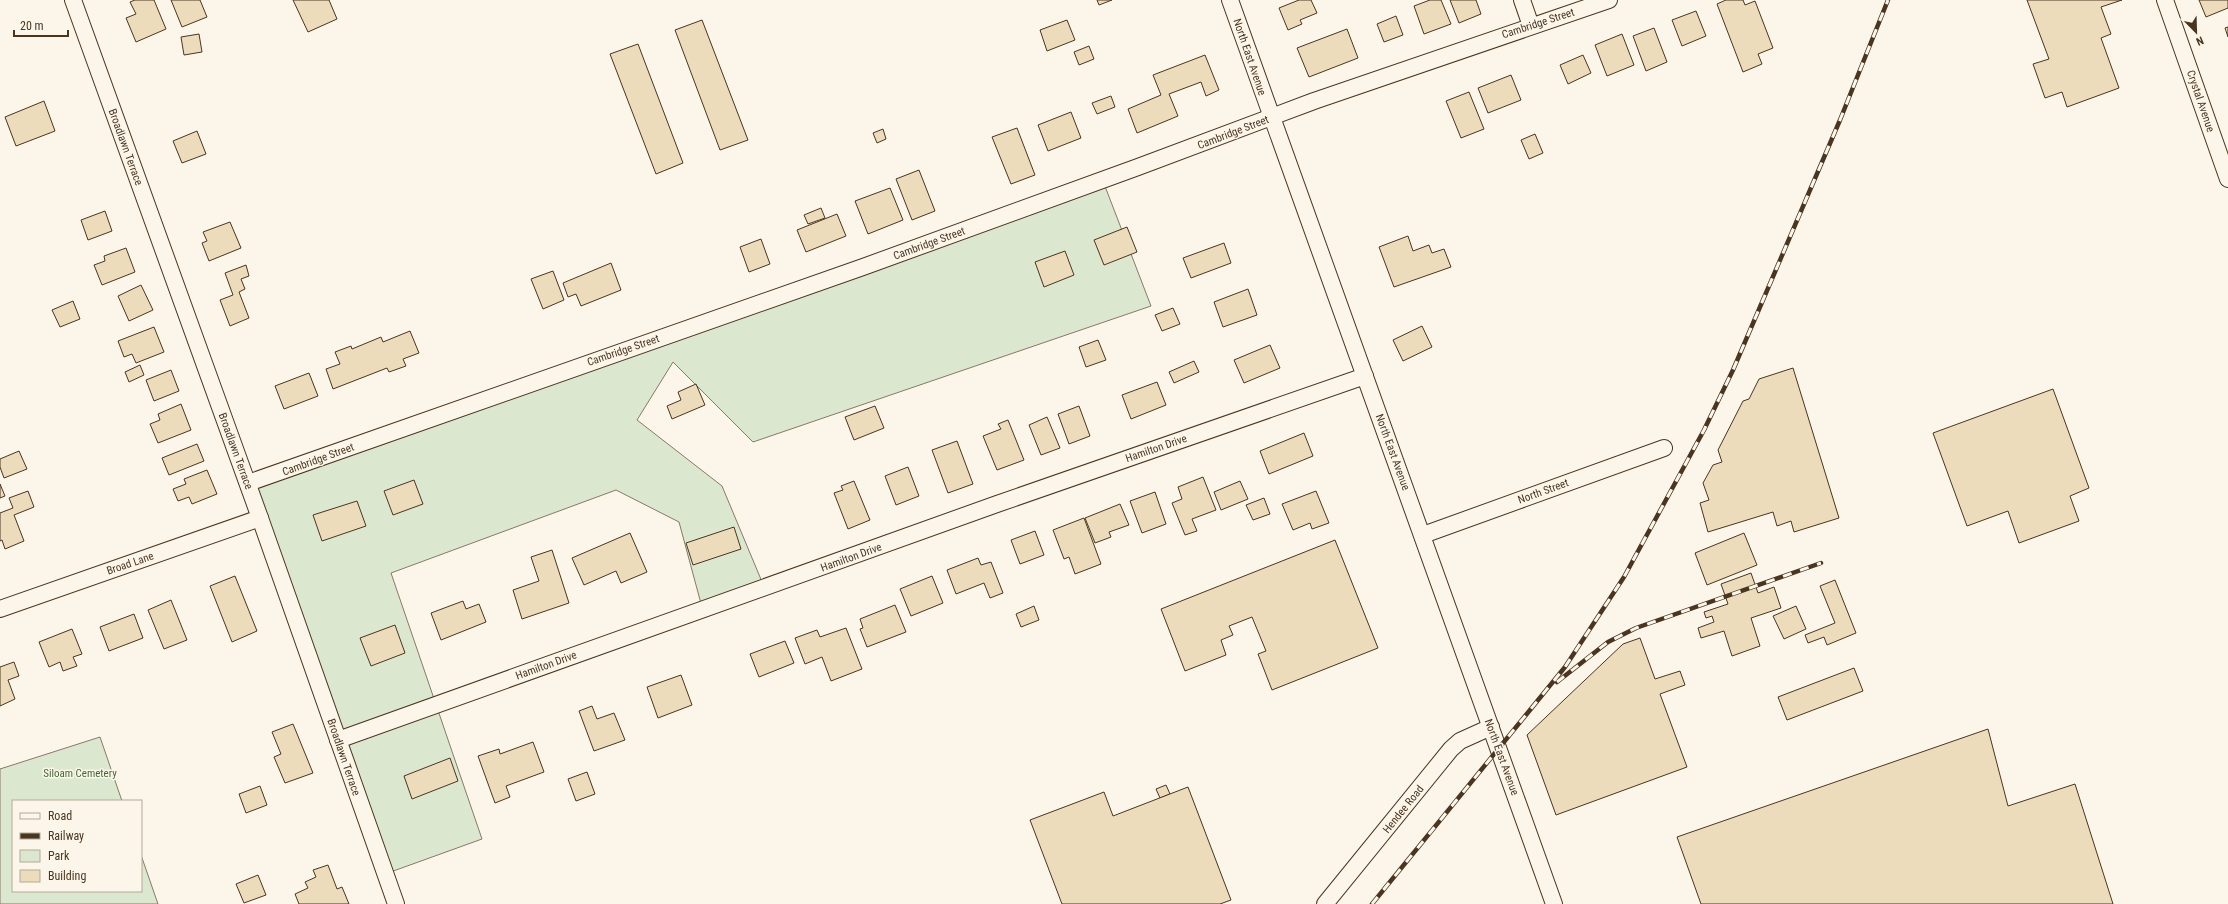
<svg xmlns="http://www.w3.org/2000/svg" width="2228" height="904" viewBox="0 0 2228 904" font-family="'Roboto Condensed',sans-serif">
<style>
.green{fill:#dce7d0;stroke:#887966}
.building{fill:#ecdcbc;stroke:#4a3520}
.lines{fill:none;stroke-linecap:round;stroke-linejoin:round}
.minor-casing{stroke:#4a3520;stroke-width:18}
.minor{stroke:#fbf6e9;stroke-width:16}
.rail-casing{stroke:#4a3520;stroke-width:4.5}
.rail{stroke:#fbf6e9;stroke-width:3;stroke-dasharray:9;stroke-linecap:butt}
.labels{text-anchor:middle;stroke-width:3;stroke-linejoin:round;paint-order:stroke}
.street-label{font-size:11px;fill:#4a3520;stroke:#fbf6e9}
.park-label{font-size:11px;fill:#436837;stroke:#fbf6e9}
</style>
<rect width="100%" height="100%" fill="#fbf6e9"/>
<g class="green">
<path d="M1103,181L1151,306L753,442L673,362L637,420L722,486L765,589L703,611L679,522L616,490L391,573L482,839L385,874L243,488Z"/>
<path d="M100,737L122,801H13V891H141V855L158,904H0V769Z"/>
</g>
<g class="building">
<path d="M135,0H154L166,29L136,42L126,18L136,14L130,2Z"/>
<path d="M171,0H200L207,17L182,27Z"/>
<path d="M293,0H329L337,19L308,32Z"/>
<path d="M1097,0H1112L1099,5Z"/>
<path d="M1299,0H1311L1317,13L1300,20L1302,24L1288,30L1279,8Z"/>
<path d="M1430,0H1441L1451,24L1424,34L1414,6Z"/>
<path d="M1450,0H1476L1481,14L1459,23Z"/>
<path d="M1726,0H1743L1745,5L1755,1L1773,48L1758,54L1762,64L1743,72L1717,4Z"/>
<path d="M2027,0H2122L2101,7L2111,34L2101,38L2119,88L2067,107L2062,92L2045,98L2033,64L2049,59Z"/>
<path d="M2199,0H2228V8L2206,17Z"/>
<path d="M1696,11L1706,36L1682,46L1672,20Z"/>
<path d="M1396,16L1403,35L1384,42L1377,24Z"/>
<path d="M702,20L748,140L720,150L675,30Z"/>
<path d="M1067,20L1075,40L1047,51L1040,30Z"/>
<path d="M2228,27V37L2225,28Z"/>
<path d="M1654,28L1667,62L1646,71L1633,36Z"/>
<path d="M1347,29L1358,58L1309,77L1297,48Z"/>
<path d="M199,34L202,52L184,55L181,37Z"/>
<path d="M1622,34L1634,65L1607,76L1595,45Z"/>
<path d="M638,44L683,163L656,174L610,54Z"/>
<path d="M1089,46L1094,59L1079,65L1074,52Z"/>
<path d="M1205,55L1219,90L1206,96L1201,82L1169,94L1178,116L1137,133L1128,109L1161,95L1153,75Z"/>
<path d="M1583,55L1591,73L1568,84L1560,65Z"/>
<path d="M1511,75L1521,100L1488,113L1478,88Z"/>
<path d="M1469,92L1484,129L1461,138L1446,101Z"/>
<path d="M1111,96L1115,107L1097,114L1092,103Z"/>
<path d="M44,101L55,131L16,146L5,117Z"/>
<path d="M1071,112L1081,138L1048,151L1038,125Z"/>
<path d="M1017,128L1035,175L1011,184L992,137Z"/>
<path d="M883,129L886,139L877,143L873,133Z"/>
<path d="M197,131L206,154L182,163L173,141Z"/>
<path d="M1535,134L1543,153L1529,159L1521,140Z"/>
<path d="M919,170L935,211L912,220L896,179Z"/>
<path d="M890,188L903,220L868,234L855,201Z"/>
<path d="M821,208L825,218L808,224L804,215Z"/>
<path d="M105,211L112,231L88,240L81,220Z"/>
<path d="M837,214L846,236L806,252L797,230Z"/>
<path d="M230,222L241,248L209,261L202,243L207,241L203,232Z"/>
<path d="M1127,227L1137,252L1104,265L1094,240Z"/>
<path d="M1408,236L1413,251L1429,245L1432,253L1444,249L1451,267L1394,287L1379,247Z"/>
<path d="M761,239L770,264L749,272L740,247Z"/>
<path d="M1224,243L1231,263L1191,278L1183,258Z"/>
<path d="M126,248L135,272L102,285L94,265L105,261L104,256Z"/>
<path d="M1065,251L1074,275L1044,287L1035,262Z"/>
<path d="M611,263L621,290L581,306L576,294L568,297L563,283Z"/>
<path d="M246,265L249,276L241,279L245,289L239,292L249,318L230,326L220,300L233,295L225,273Z"/>
<path d="M553,271L564,300L543,309L531,279Z"/>
<path d="M141,285L153,310L129,321L118,296Z"/>
<path d="M1248,289L1257,315L1223,327L1214,302Z"/>
<path d="M73,301L80,319L60,327L52,310Z"/>
<path d="M1173,308L1180,324L1162,331L1155,315Z"/>
<path d="M1422,326L1432,347L1403,361L1393,340Z"/>
<path d="M154,327L164,352L136,363L132,354L124,357L118,341Z"/>
<path d="M410,331L419,353L403,359L406,366L389,372L387,368L333,389L326,369L340,364L335,352L351,346L352,349L381,337L383,342Z"/>
<path d="M1098,340L1106,360L1086,367L1079,347Z"/>
<path d="M1270,345L1280,368L1244,383L1234,360Z"/>
<path d="M1194,361L1199,372L1174,383L1169,372Z"/>
<path d="M140,365L144,375L129,382L125,372Z"/>
<path d="M1793,368L1839,518L1794,532L1791,521L1777,526L1773,512L1708,532L1700,503L1709,500L1703,483L1713,465L1722,462L1718,450L1743,401L1749,399L1759,379Z"/>
<path d="M171,370L179,391L154,401L146,380Z"/>
<path d="M309,373L318,396L284,409L275,386Z"/>
<path d="M1157,382L1166,405L1131,419L1122,395Z"/>
<path d="M696,384L705,405L672,419L667,406L681,400L678,392Z"/>
<path d="M2053,389L2089,488L2070,496L2079,521L2019,543L2008,511L1967,526L1933,433Z"/>
<path d="M181,404L191,430L158,443L150,424L160,420L158,414Z"/>
<path d="M875,406L884,428L854,440L845,417Z"/>
<path d="M1079,406L1090,436L1069,444L1058,414Z"/>
<path d="M1047,417L1060,448L1041,455L1029,425Z"/>
<path d="M1008,420L1024,460L997,470L983,436L1001,429L998,424Z"/>
<path d="M1304,433L1313,456L1269,474L1260,451Z"/>
<path d="M957,441L973,484L948,493L932,450Z"/>
<path d="M197,444L204,461L169,475L162,458Z"/>
<path d="M19,451L27,469L4,478L0,467V459Z"/>
<path d="M908,467L919,496L896,505L885,476Z"/>
<path d="M207,470L217,494L192,504L189,497L178,501L173,489L186,484L184,479Z"/>
<path d="M1203,477L1216,510L1192,519L1197,531L1185,535L1172,503L1182,499L1178,487Z"/>
<path d="M414,480L423,504L393,515L384,491Z"/>
<path d="M854,481L870,520L848,529L834,493L843,490L841,486Z"/>
<path d="M1240,481L1248,499L1221,510L1214,492Z"/>
<path d="M0,484L5,496L0,498Z"/>
<path d="M28,491L34,507L14,515L24,541L5,549L2,540L0,541V513L13,508L9,498Z"/>
<path d="M1316,491L1329,523L1312,529L1310,523L1293,530L1282,504Z"/>
<path d="M1155,492L1166,524L1142,533L1130,501Z"/>
<path d="M1264,498L1270,514L1253,520L1246,505Z"/>
<path d="M357,501L366,526L322,541L313,515Z"/>
<path d="M1120,504L1129,525L1109,532L1111,537L1095,543L1085,518Z"/>
<path d="M1084,518L1101,564L1075,574L1069,557L1064,559L1053,530Z"/>
<path d="M734,527L741,549L693,565L686,543Z"/>
<path d="M1035,531L1044,555L1020,564L1011,540Z"/>
<path d="M630,533L647,572L621,583L616,571L584,585L572,558Z"/>
<path d="M1744,533L1757,565L1707,585L1695,553Z"/>
<path d="M1335,540L1378,648L1272,690L1258,654L1266,651L1252,617L1229,626L1233,635L1221,640L1226,655L1185,671L1161,609Z"/>
<path d="M552,550L569,603L522,619L513,590L539,581L531,557Z"/>
<path d="M978,558L981,565L991,562L1003,593L990,598L984,583L956,594L947,570Z"/>
<path d="M1751,573L1758,593L1774,587L1781,608L1751,618L1760,646L1732,656L1724,631L1701,638L1698,628L1714,622L1712,616L1706,618L1704,612L1728,604L1721,584Z"/>
<path d="M235,576L257,631L232,642L210,586Z"/>
<path d="M932,576L943,603L911,616L900,589Z"/>
<path d="M1835,580L1856,633L1827,645L1824,637L1808,643L1805,635L1835,623L1820,586Z"/>
<path d="M171,600L187,640L164,649L148,610Z"/>
<path d="M463,601L466,609L479,604L486,622L441,640L431,613Z"/>
<path d="M895,605L906,632L867,647L860,629L863,628L860,619Z"/>
<path d="M1034,606L1039,620L1021,627L1016,614Z"/>
<path d="M1796,606L1806,629L1784,639L1773,616Z"/>
<path d="M134,614L143,638L109,651L100,627Z"/>
<path d="M395,625L405,653L371,666L360,638Z"/>
<path d="M846,628L862,669L831,681L822,657L805,664L795,638L817,630L820,637Z"/>
<path d="M72,629L82,654L73,657L77,666L63,671L60,662L49,667L39,642Z"/>
<path d="M1640,638L1655,679L1680,671L1685,685L1660,694L1687,767L1556,815L1527,735L1623,644Z"/>
<path d="M785,641L794,663L759,677L750,654Z"/>
<path d="M14,662L19,676L8,680L15,699L0,706V667Z"/>
<path d="M1854,668L1863,691L1787,720L1778,697Z"/>
<path d="M681,675L692,705L658,718L647,687Z"/>
<path d="M592,706L597,719L614,713L625,740L594,751L579,711Z"/>
<path d="M293,724L313,773L285,783L274,757L281,754L272,732Z"/>
<path d="M1988,729L2008,806L2075,784L2113,904H1701L1677,837Z"/>
<path d="M533,742L544,772L506,786L510,797L495,803L478,756L499,749L500,754Z"/>
<path d="M450,758L458,781L412,799L404,776Z"/>
<path d="M587,772L595,794L576,801L568,779Z"/>
<path d="M1166,785L1170,794L1160,798L1156,789Z"/>
<path d="M260,786L267,805L246,813L239,794Z"/>
<path d="M1188,787L1231,900L1220,904H1062L1030,820L1104,792L1113,816Z"/>
<path d="M328,865L337,889L342,887L349,904H299L295,894L308,888L305,882L316,877L313,870Z"/>
<path d="M258,875L266,895L244,903L236,884Z"/>
</g>
<g class="lines">
<g class="minor-casing">
<g id="minor">
<path d="M73,0L260,518L396,904"/>
<path d="M1230,0L1554,904"/>
<path d="M1522,0L1531,26"/>
<path d="M2165,0L2228,179"/>
<path d="M248,483L863,267L1138,167L1314,101L1609,0"/>
<path d="M1423,535L1664,448"/>
<path d="M0,609L260,518"/>
<path d="M338,740L997,504L1365,376"/>
<path d="M1325,904L1451,749L1460,741L1491,727"/>
</g>
</g>
<use href="#minor" class="minor"/>
<g class="rail-casing">
<g id="rail">
<path d="M1557,682L1608,642L1636,628L1821,563"/>
<path d="M1372,904L1565,667L1624,577L1704,430L1733,370L1840,120L1888,0"/>
</g>
</g>
<use href="#rail" class="rail"/>
</g>
<g class="labels">
<g class="street-label">
<text transform="translate(1538 23) rotate(-18)" y="4">Cambridge Street</text>
<text transform="translate(1250 57) rotate(71)" y="4">North East Avenue</text>
<text transform="translate(2201 101) rotate(71)" y="4">Crystal Avenue</text>
<text transform="translate(1233 132) rotate(-21)" y="4">Cambridge Street</text>
<text transform="translate(126 147) rotate(70)" y="4">Broadlawn Terrace</text>
<text transform="translate(929 243) rotate(-20)" y="4">Cambridge Street</text>
<text transform="translate(623 350) rotate(-19)" y="4">Cambridge Street</text>
<text transform="translate(1156 448) rotate(-19)" y="4">Hamilton Drive</text>
<text transform="translate(236 451) rotate(70)" y="4">Broadlawn Terrace</text>
<text transform="translate(1393 452) rotate(70)" y="4">North East Avenue</text>
<text transform="translate(318 459) rotate(-20)" y="4">Cambridge Street</text>
<text transform="translate(1543 491) rotate(-20)" y="4">North Street</text>
<text transform="translate(851 557) rotate(-20)" y="4">Hamilton Drive</text>
<text transform="translate(130 563) rotate(-19)" y="4">Broad Lane</text>
<text transform="translate(546 665) rotate(-20)" y="4">Hamilton Drive</text>
<text transform="translate(344 757) rotate(71)" y="4">Broadlawn Terrace</text>
<text transform="translate(1502 757) rotate(70)" y="4">North East Avenue</text>
<text transform="translate(1403 809) rotate(-51)" y="4">Hendee Road</text>
</g>
<g class="park-label">
<text x="80" y="777">Siloam Cemetery</text>
</g>
</g>
<rect x="12" y="800" width="130" height="92" fill="#fbf6e9" stroke="#b4a999"/>
<rect x="20" y="813" width="20" height="6" fill="#fbf6e9" stroke="#b4a999"/>
<text x="48" y="820" font-size="12" fill="#4a3520">Road</text>
<rect x="20" y="833" width="20" height="6" fill="#4a3520" stroke="#b4a999"/>
<text x="48" y="840" font-size="12" fill="#4a3520">Railway</text>
<rect x="20" y="850" width="20" height="12" fill="#dce7d0" stroke="#b4a999"/>
<text x="48" y="860" font-size="12" fill="#4a3520">Park</text>
<rect x="20" y="870" width="20" height="12" fill="#ecdcbc" stroke="#b4a999"/>
<text x="48" y="880" font-size="12" fill="#4a3520">Building</text>
<g transform="translate(2196 32) rotate(157)" stroke="#fbf6e9" stroke-width="3" paint-order="stroke">
<path d="M0-3L7 15L0 10L-7 15Z" fill="#4a3520"/>
<text y="-6" font-size="11" font-weight="bold" text-anchor="middle" fill="#4a3520">N</text>
</g>
<path d="M14 30v6h54v-6" fill="none" stroke="#4a3520" stroke-width="2"/>
<text x="20" y="30" font-size="12" fill="#4a3520" stroke="#fbf6e9" stroke-width="3" paint-order="stroke">20 m</text>
</svg>
